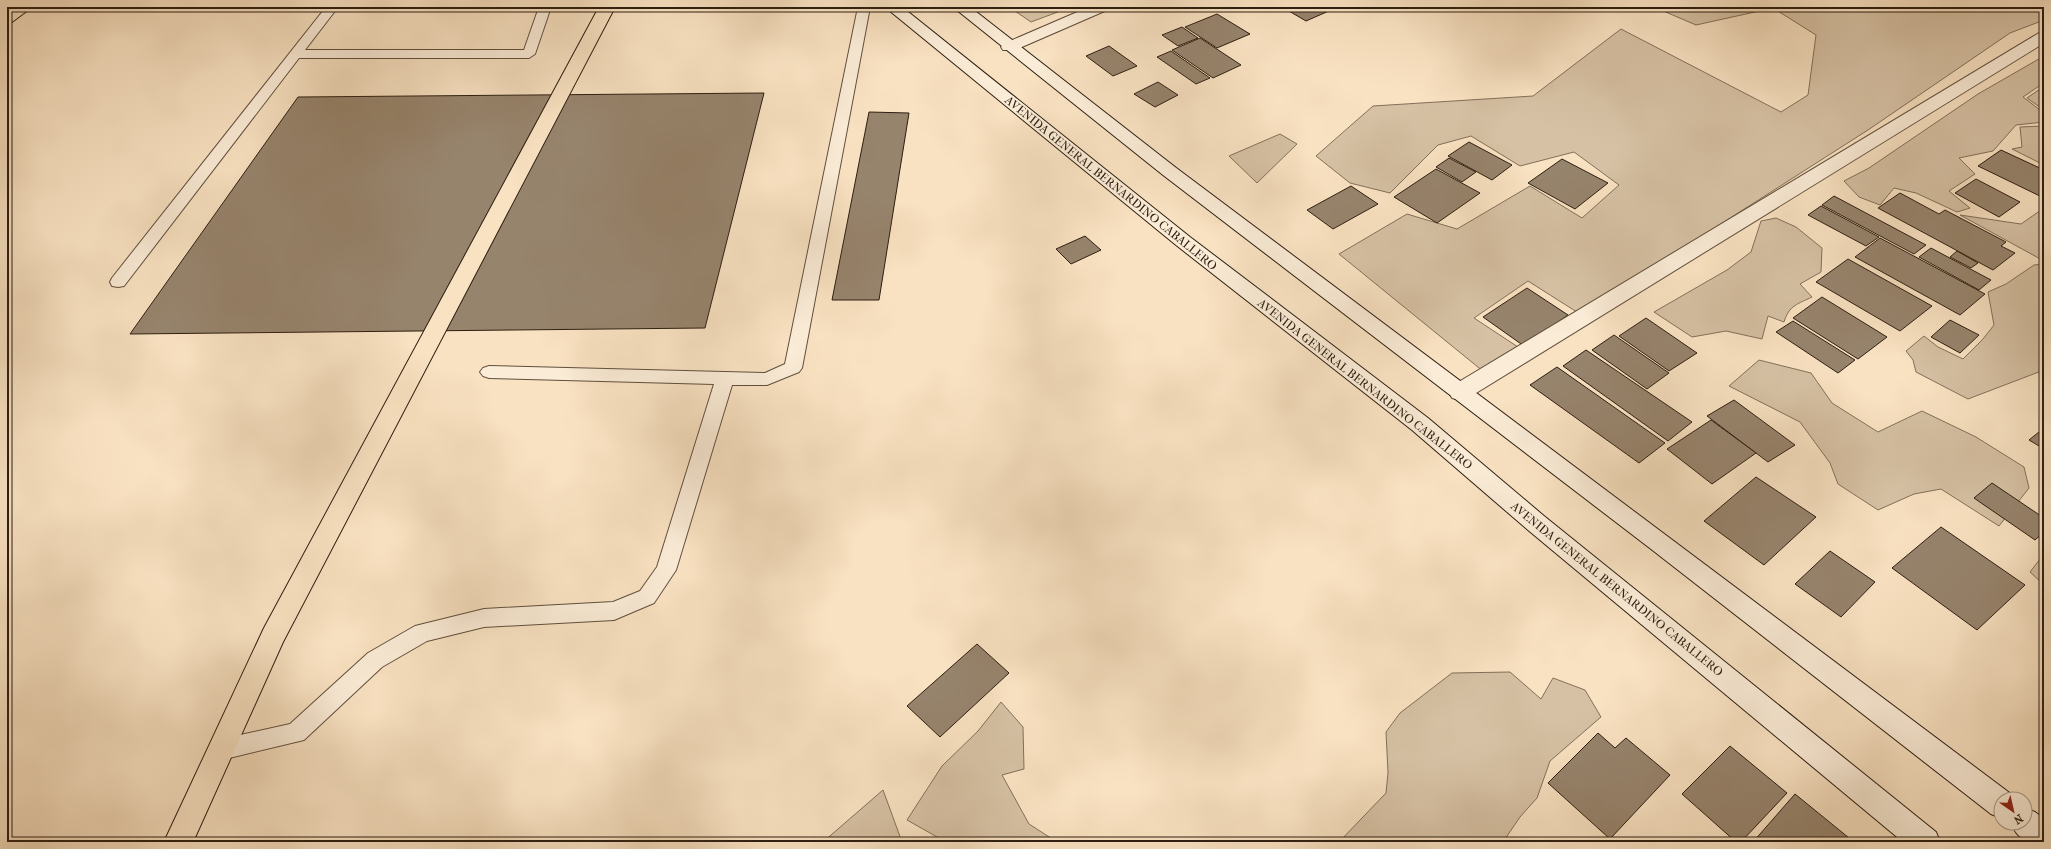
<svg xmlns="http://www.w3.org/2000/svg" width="2051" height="849" viewBox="0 0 2051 849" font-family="'IM FELL French Canon',serif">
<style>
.green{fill:#d6c1a4;stroke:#82705a}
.building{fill:#97846d;stroke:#2d1e11}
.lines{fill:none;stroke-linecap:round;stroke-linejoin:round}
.lane-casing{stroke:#604f3d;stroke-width:2}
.street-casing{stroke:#604f3d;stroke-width:2}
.secondary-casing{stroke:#2d1e11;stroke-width:2}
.highway-casing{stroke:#2d1e11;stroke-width:2}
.lane{fill:#fbecd7;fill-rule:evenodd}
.street{fill:#fbecd7;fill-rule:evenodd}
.secondary{fill:#fbecd7;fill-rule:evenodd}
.highway{fill:#f9e2c2;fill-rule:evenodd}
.labels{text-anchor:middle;stroke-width:3.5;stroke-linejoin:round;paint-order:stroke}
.street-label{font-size:12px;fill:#2d1e11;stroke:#fbecd7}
</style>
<rect width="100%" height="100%" fill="#f9e2c2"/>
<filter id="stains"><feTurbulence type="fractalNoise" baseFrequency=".005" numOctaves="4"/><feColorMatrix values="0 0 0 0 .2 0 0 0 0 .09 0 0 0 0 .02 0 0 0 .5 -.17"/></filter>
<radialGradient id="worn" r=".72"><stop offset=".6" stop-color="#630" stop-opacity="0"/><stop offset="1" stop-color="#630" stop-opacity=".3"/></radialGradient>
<g class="green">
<path d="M1009,7H1071L1031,22Z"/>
<path d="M1654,7H2044V20L2010,33L1868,130L1580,314L1528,281L1474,318L1521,349L1484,372L1339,254L1407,214L1457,229L1530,186L1582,218L1619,185L1574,152L1520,166L1471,136L1438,145L1390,193L1350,183L1316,156L1373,106L1533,96L1621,29L1781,112L1808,95L1816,35L1773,8L1696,25Z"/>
<path d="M2044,56V85L2042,84L2023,97L2044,113V122L2016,125L1993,151L1959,158L1975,174L1949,191L1970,208L1957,212L1916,193L1894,188L1880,205L1859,197L1844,181L1869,168L1978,94Z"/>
<path d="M2043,87H2044V110L2027,98Z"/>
<path d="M2044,126V165L2012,149L2022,147L2020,127Z"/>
<path d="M1280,134L1297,144L1257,183L1229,156Z"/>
<path d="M2044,208V261L1960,215L2021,224Z"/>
<path d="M1776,218L1796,227L1822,248L1821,272L1800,284L1812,297C1798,304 1789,305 1784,322L1768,316L1762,339L1726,331L1692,337L1654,312L1727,270L1751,252L1761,221Z"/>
<path d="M2044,264V317L2041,320L2044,324V370L1968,399L1916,372L1913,360L1906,351L1924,336L1938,347L1963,359L1983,339L1994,325L1988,292L2006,284L2034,265Z"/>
<path d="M1759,360L1811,373L1832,403L1878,432L1922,411L1976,437L2024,467L2029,488L1999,526L1941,489L1914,494L1878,510L1838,484L1830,463L1800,422L1729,386Z"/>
<path d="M2044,554V585L2030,572Z"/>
<path d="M1510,672L1541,699L1553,678L1585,690L1601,717L1550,761L1537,798L1520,817L1503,842H1339L1386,793L1388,773L1386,732L1400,713L1452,673Z"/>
<path d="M1001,702L1023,727L1024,769L1002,775L1029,824L1057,842H946L907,820L942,766L978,731Z"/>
<path d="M883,790L902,842H823Z"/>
</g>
<g class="building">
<path d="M1282,7H1338L1306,21Z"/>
<path d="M1217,14L1250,34L1217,48L1185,27Z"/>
<path d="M1182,27L1198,38L1178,46L1162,35Z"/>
<path d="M1200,38L1241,65L1213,78L1172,50Z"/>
<path d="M1109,46L1137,66L1113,76L1086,56Z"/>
<path d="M1171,51L1210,78L1196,84L1157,57Z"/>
<path d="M1158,82L1178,95L1155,107L1134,94Z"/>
<path d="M764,93L705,328L130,334L298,97Z"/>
<path d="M869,112L909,113L879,300H832Z"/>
<path d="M1469,142L1512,165L1492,180L1448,156Z"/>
<path d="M2001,150L2044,170V198L1978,166Z"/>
<path d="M1449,158L1476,172L1462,182L1436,167Z"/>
<path d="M1562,159L1608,183L1575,209L1528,183Z"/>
<path d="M1436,169L1480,193L1437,223L1394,197Z"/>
<path d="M1976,179L2020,202L1999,217L1955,193Z"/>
<path d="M1351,186L1378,204L1333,229L1307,210Z"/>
<path d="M1900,193L1939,214L1945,210L2006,242L2001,246L2015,253L1993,270L1878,208Z"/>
<path d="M1834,196L1926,245L1914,254L1822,205Z"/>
<path d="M1821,206L1879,237L1866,246L1808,215Z"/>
<path d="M1085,236L1101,250L1071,264L1056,249Z"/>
<path d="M1880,238L1985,294L1960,315L1855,257Z"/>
<path d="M1931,248L1991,280L1979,290L1919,257Z"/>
<path d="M1957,251L1978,263L1971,268L1950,257Z"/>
<path d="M1848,259L1932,306L1900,331L1816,282Z"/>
<path d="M1527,288L1568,315L1524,346L1483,317Z"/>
<path d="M1822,297L1887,337L1858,359L1793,318Z"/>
<path d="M1646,318L1697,353L1669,371L1619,336Z"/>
<path d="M1950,320L1979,335L1960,353L1931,337Z"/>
<path d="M1793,321L1855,360L1838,373L1776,332Z"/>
<path d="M1614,335L1669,373L1647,389L1592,350Z"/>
<path d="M1586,350L1692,422L1668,441L1563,366Z"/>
<path d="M1557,367L1665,443L1639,463L1530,385Z"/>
<path d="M1734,400L1795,445L1768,462L1707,416Z"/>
<path d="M1711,420L1756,453L1712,484L1667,449Z"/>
<path d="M2044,428V449L2029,440Z"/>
<path d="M1756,477L1816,517L1764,565L1704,521Z"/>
<path d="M1992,483L2044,518V532L2035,540L1974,498Z"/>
<path d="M1941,527L2025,585L1977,630L1892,568Z"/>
<path d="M1830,551L1875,582L1841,617L1795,584Z"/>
<path d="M977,644L1009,673L940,737L907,706Z"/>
<path d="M1598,733L1615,748L1626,738L1670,775L1610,839L1548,783Z"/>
<path d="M1730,746L1787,793L1741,842H1736L1682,794Z"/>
<path d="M1795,794L1854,842H1753Z"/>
</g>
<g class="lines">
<g class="lane-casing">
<g id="lane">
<path d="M326,7H338L305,50H524L539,7H551L535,54L529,58H299L124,286L118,287L112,286L110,282L112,278Z"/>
<path d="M858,7H870L802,368L799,372L767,385H732L676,570L654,603L614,620L484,627L427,641L382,667L304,740L221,760L213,757L210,749L213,741L290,724L368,653L415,626L484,609L613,602L640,591L657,567L714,384L489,378L483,376L480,372L483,368L489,366L765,373L785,364Z"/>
</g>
</g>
<g class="street-casing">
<g id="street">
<path d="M1089,7H1110L1107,10L1015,50H1003L1001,47L1003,44Z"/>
<path d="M2044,31V43L1468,398L1460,400L1452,398L1449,392L1452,386L2039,33Z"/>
</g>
</g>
<g class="secondary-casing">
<g id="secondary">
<path d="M885,7H902L1190,237L1428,418L1544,516L1936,832L1940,842H1903L1528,530L1412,430L1176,245Z"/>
<path d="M953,7H970L1175,167L2011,794L2013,799H2001V818L1991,814L1651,549L1163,175Z"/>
<path d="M2025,808L2035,812L2044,819V842C2026,842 2018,840 2011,823H2025Z"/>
</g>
</g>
<g class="highway-casing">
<g id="highway">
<path d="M14,7H32L12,22L7,24V12Z"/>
<path d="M599,7H615L283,642L193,842H164L264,628Z"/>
</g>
</g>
<use href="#lane" class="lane"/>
<use href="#street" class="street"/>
<use href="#secondary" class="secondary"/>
<use href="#highway" class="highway"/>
</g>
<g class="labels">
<g class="street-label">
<text transform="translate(1111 183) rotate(39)" y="4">AVENIDA GENERAL BERNARDINO CABALLERO</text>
<text transform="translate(1365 384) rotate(38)" y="4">AVENIDA GENERAL BERNARDINO CABALLERO</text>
<text transform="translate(1617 589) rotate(39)" y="4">AVENIDA GENERAL BERNARDINO CABALLERO</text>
</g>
</g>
<rect width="2051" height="849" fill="none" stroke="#f9e2c2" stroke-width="24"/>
<rect x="8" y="8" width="2035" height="833" fill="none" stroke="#2d1e11" stroke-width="2"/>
<rect x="12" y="12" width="2027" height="825" fill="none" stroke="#2d1e11"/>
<g transform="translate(2013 811) rotate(146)"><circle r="19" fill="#fbecd7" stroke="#a99a88"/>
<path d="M0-3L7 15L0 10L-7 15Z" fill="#8f2418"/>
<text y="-6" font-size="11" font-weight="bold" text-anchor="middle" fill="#2d1e11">N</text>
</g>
<rect width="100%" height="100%" filter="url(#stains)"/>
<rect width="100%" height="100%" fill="url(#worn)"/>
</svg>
